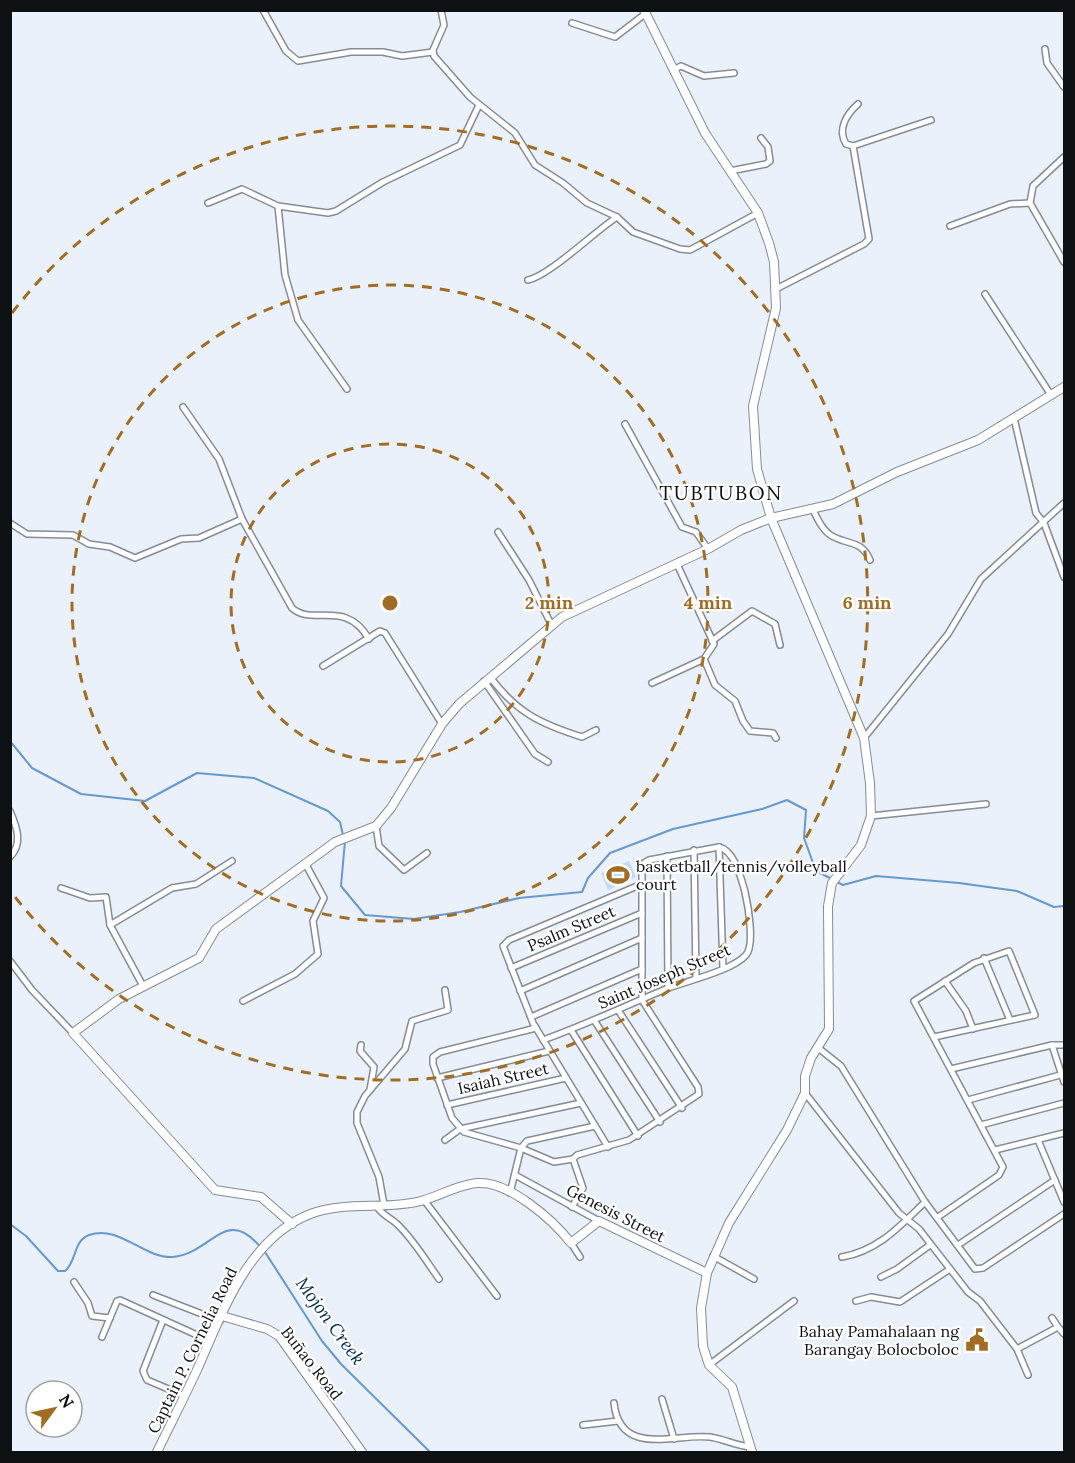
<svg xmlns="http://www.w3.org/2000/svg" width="1075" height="1463" viewBox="0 0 1075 1463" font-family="Lora,serif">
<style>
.green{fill:#c0dbf9}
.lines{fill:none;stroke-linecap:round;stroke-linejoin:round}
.stream{stroke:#6699cf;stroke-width:2}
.street-casing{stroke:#858c94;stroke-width:8}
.secondary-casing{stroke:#858c94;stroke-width:10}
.street{stroke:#fff;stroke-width:5}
.secondary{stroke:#fff;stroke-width:8}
.ring{fill:none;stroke:#a16d25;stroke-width:3;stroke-dasharray:10 8}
.labels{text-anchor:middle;stroke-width:4.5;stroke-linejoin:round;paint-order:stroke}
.poi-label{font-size:16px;fill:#0e1113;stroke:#fff;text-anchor:start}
.street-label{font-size:16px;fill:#0e1113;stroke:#fff}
.water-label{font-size:18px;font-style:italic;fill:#042b4e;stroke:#fff}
.quarter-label{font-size:20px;letter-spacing:1.5px;fill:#0e1113;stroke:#fff}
.centre{fill:#a16d25;stroke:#fff;stroke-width:3}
.ring-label{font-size:18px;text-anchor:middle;font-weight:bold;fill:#a16d25;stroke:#fff;stroke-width:4.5;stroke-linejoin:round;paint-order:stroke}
</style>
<rect width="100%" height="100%" fill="#eaf1fa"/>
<path class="green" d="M629,861L636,877L608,890L601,873Z"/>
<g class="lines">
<g class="stream">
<path d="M10,741L32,768L81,794L145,801L197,773L254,778L328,811L340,822L343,835"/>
<path d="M345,841L341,886L365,915L414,919L460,912L519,898L582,892L588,878L610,853L673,829L762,809L787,800L806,810L804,838L816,871L832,879"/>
<path d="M837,882L843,885L876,876L959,883L1017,891L1054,907L1064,906"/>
<path d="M10,1224L26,1236L58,1271H65C77,1261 73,1241 89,1235C119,1224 144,1259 173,1257C211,1254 226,1204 261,1248"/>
<path d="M265,1252L322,1341L341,1364L430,1452"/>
</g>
<g class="street-casing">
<g id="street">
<path d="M263,10L286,51L298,61L351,52H383L402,56L433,52"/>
<path d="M441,10L444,25L433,50L434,56L470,97L515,133L535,165L563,183L587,203L617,217L633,232L680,249L690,250L758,213"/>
<path d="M572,23L615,37L645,14"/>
<path d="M1045,49L1047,63L1064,87"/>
<path d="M673,70L681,66L704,76L734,73"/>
<path d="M858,104C847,114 837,129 846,144L853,146L931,120"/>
<path d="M1064,157L1033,186L1030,203L1064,262"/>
<path d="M730,171L766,164L770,161L768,147L761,138"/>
<path d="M208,203L242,189L278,206L328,213L336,211L383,182L460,145L479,105"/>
<path d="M278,206L285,275L298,320L347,389"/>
<path d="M950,226L1010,204L1030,203"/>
<path d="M528,280C549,276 594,232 617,217"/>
<path d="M776,289L864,244L869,239L853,146"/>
<path d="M985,294L1051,395"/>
<path d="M183,407L219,459L242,519"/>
<path d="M1014,418L1036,513L1044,523L1064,577"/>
<path d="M625,424L682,527L696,532L708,549"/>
<path d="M813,510C818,520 824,533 834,537C850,545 862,541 870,560"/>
<path d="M10,523L27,534L73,535L89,544L110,547L135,558L181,539L199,538L242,519L292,608C313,627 345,598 369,639"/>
<path d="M498,532L529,580L552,626"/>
<path d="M677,564L714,644L704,659L715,685L735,701L743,721L750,731L773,733L776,738"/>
<path d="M712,641L752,611L775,624L780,645"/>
<path d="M323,666L380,631L385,633L442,724"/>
<path d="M490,677C517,713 541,724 582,737L596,730"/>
<path d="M484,681L535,754L548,762"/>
<path d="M652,683L704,659"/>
<path d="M864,738L948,634L981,579L1064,503"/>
<path d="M10,811C17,827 23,844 10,857"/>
<path d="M871,816L986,804"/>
<path d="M376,826L379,846L404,870L427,853"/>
<path d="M719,847L723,968"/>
<path d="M694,850L696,978"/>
<path d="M667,856L668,988"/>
<path d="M61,888L90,898L106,897L110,925L143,986"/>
<path d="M110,925L172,888L196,884L232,861"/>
<path d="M984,958L1010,1020"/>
<path d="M10,961L32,990L73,1033"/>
<path d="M511,968L642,913"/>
<path d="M945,981L966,1011L973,1029"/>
<path d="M520,991L642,938"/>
<path d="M243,1001L295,974L318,954L313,921L324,898L305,863"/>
<path d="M618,1010L682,1108"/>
<path d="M531,1017L642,969"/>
<path d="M594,1020L660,1122"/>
<path d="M536,1028L440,1052L433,1057V1064L452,1118L464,1132L521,1148L554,1162L573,1159"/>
<path d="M571,1030L638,1136"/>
<path d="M934,1037L1035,1015L1009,951L974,963L914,1001L1003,1167L999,1175L938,1217"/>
<path d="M543,1040C585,1025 625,1006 666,989C686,981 732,971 746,955C755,945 748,905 745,892C741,878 735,851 719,847L649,860L644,863L642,869V1000L698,1087L699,1094L629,1140L577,1155L573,1159"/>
<path d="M361,1045L360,1051L374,1067L370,1090"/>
<path d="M1052,1045L1064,1082"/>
<path d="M817,1047L841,1066L925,1202L975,1269L983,1268L1064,1214"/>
<path d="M951,1069L1052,1045H1064"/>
<path d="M437,1078L549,1051"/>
<path d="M805,1093L899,1213L919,1229L968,1292L980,1301L1017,1349L1028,1375"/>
<path d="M968,1100L1064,1074"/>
<path d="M447,1105L566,1078"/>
<path d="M981,1125L1064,1103"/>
<path d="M445,1140L460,1129L581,1103"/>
<path d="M1038,1140L1064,1202"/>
<path d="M608,1147L533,1023L503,946L509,940L642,884"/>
<path d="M995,1150L1064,1133"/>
<path d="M515,1175L599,1221"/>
<path d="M510,1193L521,1148L527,1141L595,1126"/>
<path d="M424,1200L497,1296"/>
<path d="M376,1205C382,1216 390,1217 397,1224C414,1240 426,1261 439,1279"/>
<path d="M384,1205L379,1177L357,1123V1112L365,1096L405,1049L412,1021L448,1010L445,990"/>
<path d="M572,1207L583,1188L573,1159"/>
<path d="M571,1243L580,1257"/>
<path d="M958,1245L1055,1180"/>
<path d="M713,1256L754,1279"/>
<path d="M842,1257C878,1251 900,1226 925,1202"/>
<path d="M881,1277L897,1269L930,1245"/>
<path d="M74,1282L88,1303L92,1316L110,1318"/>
<path d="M153,1295L220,1321"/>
<path d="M856,1301L871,1297L900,1302L950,1269"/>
<path d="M1052,1318L1058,1327"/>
<path d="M163,1320L143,1371L147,1380L185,1396"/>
<path d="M102,1337L117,1301L120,1300L210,1341"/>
<path d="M1017,1349L1058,1327L1064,1334"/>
<path d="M709,1365L794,1301"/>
<path d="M662,1399L674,1439"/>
<path d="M614,1403C620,1458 675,1433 710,1437C724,1439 737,1446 751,1447"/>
<path d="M583,1425L618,1421"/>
</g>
</g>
<g class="secondary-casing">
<g id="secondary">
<path d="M644,10L705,133L758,213L769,243L774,262L776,308L753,406L757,469L771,518L864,738L870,783L871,816L861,845L832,883L828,906L829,1029L811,1058L805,1076V1093L787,1130L729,1223L707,1273L701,1308L703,1346L709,1365L732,1387L752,1452"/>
<path d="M292,1224L261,1197L215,1190L73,1033L119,999L199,958L216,929L335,842L376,826L391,808L442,724L459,704L562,617L708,549L741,530L771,518L833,504L897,472L978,440L1064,387"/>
<path d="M222,1316L267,1329L279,1336L362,1452"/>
<path d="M157,1452C170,1425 184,1398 197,1370C222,1314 248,1236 313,1213C348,1201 386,1210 421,1201C440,1196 459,1184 478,1183C509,1181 553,1220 571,1243L599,1221L707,1273"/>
</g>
</g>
<use href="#street" class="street"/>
<use href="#secondary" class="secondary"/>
</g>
<g class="ring">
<circle cx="390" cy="603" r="159"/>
<circle cx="390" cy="603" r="318"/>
<path d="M12 313A477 477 0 1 1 12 893"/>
</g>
<defs>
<g id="stadium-bare" transform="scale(1.8)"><path d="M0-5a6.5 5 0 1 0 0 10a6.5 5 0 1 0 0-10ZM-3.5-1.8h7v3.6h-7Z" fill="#a16d25" stroke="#fff" stroke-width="2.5" paint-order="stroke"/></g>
<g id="civic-bare" transform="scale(1.8)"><path d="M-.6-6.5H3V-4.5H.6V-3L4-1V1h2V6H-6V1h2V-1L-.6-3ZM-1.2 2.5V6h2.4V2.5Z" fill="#a16d25" stroke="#fff" stroke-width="2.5" paint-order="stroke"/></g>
</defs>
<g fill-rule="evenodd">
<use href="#stadium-bare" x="618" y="875"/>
<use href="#civic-bare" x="977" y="1340"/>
</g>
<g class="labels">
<g class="poi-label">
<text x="636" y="872">basketball/tennis/volleyball<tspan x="636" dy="18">court</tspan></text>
<text x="959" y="1337" text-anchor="end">Bahay Pamahalaan ng<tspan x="959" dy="18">Barangay Bolocboloc</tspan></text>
</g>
<g class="street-label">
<text transform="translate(571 928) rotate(-23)" y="6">Psalm Street</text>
<text transform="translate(664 976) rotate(-23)" y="6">Saint Joseph Street</text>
<text transform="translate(503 1078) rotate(-13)" y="6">Isaiah Street</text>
<text transform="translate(616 1213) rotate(27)" y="6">Genesis Street</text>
<text transform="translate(192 1350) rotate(-64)" y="6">Captain P. Cornelia Road</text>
<text transform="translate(312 1363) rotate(52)" y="6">Buñao Road</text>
</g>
<g class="water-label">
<text transform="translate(330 1321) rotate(54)" y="6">Mojon Creek</text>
</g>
<g class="quarter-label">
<text x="721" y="500">TUBTUBON</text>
</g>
</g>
<circle cx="390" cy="603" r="9" class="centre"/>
<g class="ring-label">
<text x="549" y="609">2 min</text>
<text x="708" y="609">4 min</text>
<text x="867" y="609">6 min</text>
</g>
<rect width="1075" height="1463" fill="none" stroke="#0e1113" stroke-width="24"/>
<g transform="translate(54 1409) rotate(57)"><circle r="28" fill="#ffffff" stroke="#9fa0a1" stroke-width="1.5"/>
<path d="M0-4.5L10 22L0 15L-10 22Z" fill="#a16d25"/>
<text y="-9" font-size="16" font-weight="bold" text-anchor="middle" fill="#0e1113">N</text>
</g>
</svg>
